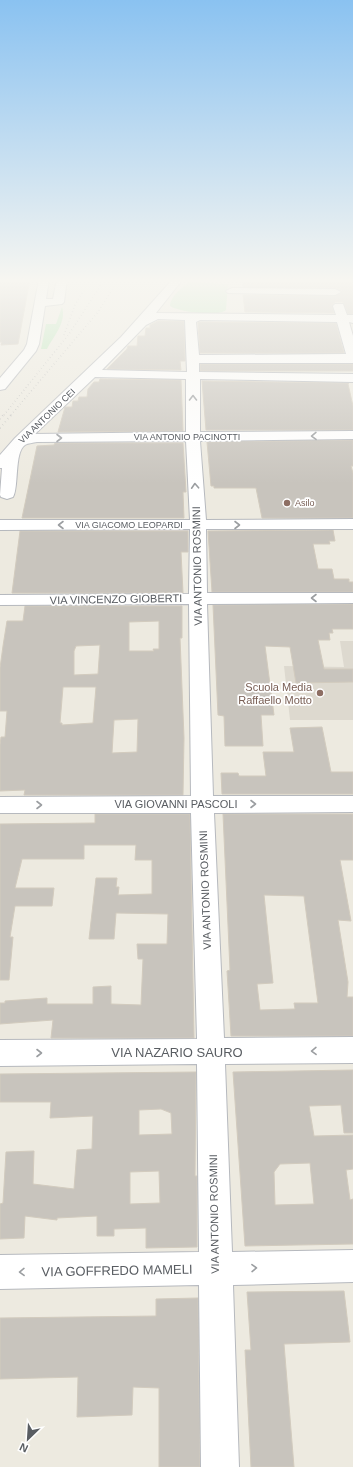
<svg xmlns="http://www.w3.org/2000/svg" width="353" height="1467" viewBox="0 0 353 1467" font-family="Arial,sans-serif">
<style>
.education{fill:#ddd9cf}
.green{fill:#bce6bb}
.building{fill:#c8c4bd;stroke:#d2cbbe;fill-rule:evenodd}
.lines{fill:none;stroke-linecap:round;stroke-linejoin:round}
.minor-casing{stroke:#b6b9be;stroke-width:2}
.minor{fill:#fff;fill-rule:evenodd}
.rail-far1{stroke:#b2b3b3;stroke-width:1.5;stroke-dasharray:0.5 3;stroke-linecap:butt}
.rail{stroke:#b2b3b3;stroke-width:2;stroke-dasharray:0.5 3.5;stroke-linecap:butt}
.oneway{stroke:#9b9ea1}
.education-dot{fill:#8d6e63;stroke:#fff;stroke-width:1.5}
.labels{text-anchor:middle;stroke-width:3.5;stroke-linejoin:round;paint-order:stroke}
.far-street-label{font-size:9px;fill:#595d62;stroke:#fff}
.far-education-label{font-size:9px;fill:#785e54;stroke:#fff;text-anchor:start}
.street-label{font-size:11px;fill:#595d62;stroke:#fff}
.education-label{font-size:11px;fill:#785e54;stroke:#fff;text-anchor:end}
.near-street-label{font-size:13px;fill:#595d62;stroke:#fff}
</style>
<rect width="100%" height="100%" fill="#edeae0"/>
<path class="education" d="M340,641H353V720H290L284,666L344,667Z"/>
<g class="green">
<path d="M189,282L228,284L226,310C219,317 179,312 170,306C170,297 182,287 189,282Z"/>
<path d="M62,307C67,322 53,337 47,349H41L46,324H56Z"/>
</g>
<g class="building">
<path d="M0,279H30L18,344L1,345L2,342H0Z"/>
<path d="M242,279H353V314H348L343,302H335L332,305L334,313L245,312L243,295L335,296L342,291L335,288L243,287Z"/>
<path d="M158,321H184L185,361H180L181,370L107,369L127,349L128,346H137L138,336H145L146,328H150V325Z"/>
<path d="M199,322L336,323L344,353H200L198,323Z"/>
<rect x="200" y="364" width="153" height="7"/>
<path d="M100,379L181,380L183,431L58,432L65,407H72L73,401H78L79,397H87L88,389L94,382H99Z"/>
<path d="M202,381L349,383L348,384L353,406V430H206Z"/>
<path d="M353,440V466H351L353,473V518H262L256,488H214V486H211L207,442Z"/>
<path d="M55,443H183L186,492H183L184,518H22L37,446L54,445Z"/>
<path d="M333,530L335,541H329L330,544H313L318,569H332L334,579H349V582H353V592H212L208,531Z"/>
<path d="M20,531H188V552H181L183,593H12Z"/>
<path d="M353,604V629H332L333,633H329L330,640H318L324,669H353V682L296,683L290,647L265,646L274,715H261L263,746H225L224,716L218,715L213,605Z"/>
<path d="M25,606H182V638H180L184,738L183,795H24L25,790L0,791V745L1,737H5L7,711H0V668L3,646L7,621H23ZM159,621V649H153L154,651H129V622ZM100,645L98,674L74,675V651L76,646ZM63,687H96L93,723L62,725V723H60ZM138,719L137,752L112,753L114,720Z"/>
<path d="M322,727L331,772H353V794H222L221,773H238L239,776H266L263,752H294L290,728Z"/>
<path d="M95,814H190L194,1038H51L53,1020L0,1024V1003H5V1001L47,998V1004H93V987L111,986V1004L141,1005L143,959H138L137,944H167L168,914L116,913L114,939H89L96,878H117L116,887H119L118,895L152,894V860H135L136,845H84V859H22L15,888H54L52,906H15L10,937H13L9,980H0V824L95,823Z"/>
<path d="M223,814H353V860H340L351,921L338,920L348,982L347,997H353V1036H231L227,971L230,970ZM264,895L304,896L318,1003H294L295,1009L260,1010L257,984L273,983Z"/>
<path d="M353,1070V1133H344L341,1105L309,1106L314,1136L353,1135V1169L346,1170L350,1200L353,1199V1244L245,1246L233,1072ZM310,1163L314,1204L275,1205L274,1172L280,1164Z"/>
<path d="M196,1072L195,1176H197V1247L146,1248V1228L114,1229V1236H97V1216L57,1218V1220L25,1216L24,1238L0,1239V1204L3,1203L6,1152L34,1151L33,1184L74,1189L77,1150L92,1149L93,1116L50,1118L51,1102H0V1074ZM161,1109L171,1113L172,1134L139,1135V1110ZM159,1171L160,1203L130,1204V1172Z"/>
<path d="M344,1291L350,1342L284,1344L294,1467H251L245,1350H251L247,1292Z"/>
<path d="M198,1298L200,1467H159V1388L133,1387L132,1415L77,1417L78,1377L0,1379V1318L156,1316V1299Z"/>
</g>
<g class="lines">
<g class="minor-casing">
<g id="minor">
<path d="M39,279H49L46,299H53L57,279H67L64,302L62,304L45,306L39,344L36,351L5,389L0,390V378L24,350L27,344Z"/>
<path d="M173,279H183L156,313L336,315L333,306L335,304H343L347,315H353V323L349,322L353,336V363H199V372L353,374V382L200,379V432L353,431V439L200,441L206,520L353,519V529H206L207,593H353V603L207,604L213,796H353V812L214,813L224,1038L353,1037V1063L225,1064L232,1252L353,1250V1282L233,1285L239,1467H201L199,1285L0,1289V1255L199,1252L197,1064L0,1066V1040L197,1039L191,813H0V797L191,796L189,604L0,605V595L189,594L190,529L0,530V520H190L186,441L37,442C33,443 28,443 25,445C14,452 19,488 13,497L7,499L1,497L0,495L2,468H0V455L15,438L121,337ZM158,319L185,320L187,372L102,370L146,325ZM200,320L337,322L346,354L199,355L196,322ZM95,377L186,379V432L35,434Z"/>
<path d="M232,288L335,289L341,292L335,295L228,293L226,291Z"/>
</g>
</g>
<use href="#minor" class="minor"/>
<g class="rail-far1">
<path d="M64,335L75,305L90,279"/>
<path d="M4,415L69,334L105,279"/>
<path d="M11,415L98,312L119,279"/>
</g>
<g class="rail">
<path d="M0,419L4,414"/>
<path d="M0,428L12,414"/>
</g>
</g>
<defs><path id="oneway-chevron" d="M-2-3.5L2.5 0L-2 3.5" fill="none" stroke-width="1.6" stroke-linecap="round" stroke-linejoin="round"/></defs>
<g class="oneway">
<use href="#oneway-chevron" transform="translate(193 398) rotate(-90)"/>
<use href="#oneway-chevron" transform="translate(314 436) rotate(179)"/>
<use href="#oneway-chevron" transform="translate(59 438)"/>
<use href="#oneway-chevron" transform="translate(195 486) rotate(-93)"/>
<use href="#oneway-chevron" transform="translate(61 525) rotate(180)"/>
<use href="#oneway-chevron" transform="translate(237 525)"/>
<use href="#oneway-chevron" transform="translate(314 598) rotate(-180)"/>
<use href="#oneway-chevron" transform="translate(253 804)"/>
<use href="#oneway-chevron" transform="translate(39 805)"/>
<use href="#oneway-chevron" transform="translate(314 1051) rotate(179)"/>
<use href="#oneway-chevron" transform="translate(39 1053)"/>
<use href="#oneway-chevron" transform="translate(254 1268) rotate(-1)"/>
<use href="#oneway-chevron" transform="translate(22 1272) rotate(179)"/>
</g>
<linearGradient id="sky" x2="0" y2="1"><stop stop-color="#8ac2f1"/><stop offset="0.58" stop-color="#f7f6f1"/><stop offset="1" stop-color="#f7f6f1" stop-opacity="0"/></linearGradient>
<rect width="353" height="484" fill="url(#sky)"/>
<g class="education-dot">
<circle cx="287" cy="503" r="4"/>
<circle cx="320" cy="693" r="4"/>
</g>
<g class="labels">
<g class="far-street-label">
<text transform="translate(47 416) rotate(-44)" y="3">VIA ANTONIO CEI</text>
<text x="187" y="440">VIA ANTONIO PACINOTTI</text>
<text x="129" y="528">VIA GIACOMO LEOPARDI</text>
</g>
<g class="far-education-label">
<text x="295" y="506">Asilo</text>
</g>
<g class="street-label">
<text transform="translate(197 566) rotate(-91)" y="4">VIA ANTONIO ROSMINI</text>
<text transform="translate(116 599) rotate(-1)" y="4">VIA VINCENZO GIOBERTI</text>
<text x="176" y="808">VIA GIOVANNI PASCOLI</text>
<text transform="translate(205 890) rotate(-92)" y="4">VIA ANTONIO ROSMINI</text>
<text transform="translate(214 1214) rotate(-91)" y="4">VIA ANTONIO ROSMINI</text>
</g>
<g class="education-label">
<text x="312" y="691">Scuola Media<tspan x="312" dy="13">Raffaello Motto</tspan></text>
</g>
<g class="near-street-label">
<text x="177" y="1057">VIA NAZARIO SAURO</text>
<text transform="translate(117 1270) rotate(-1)" y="5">VIA GOFFREDO MAMELI</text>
</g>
</g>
<g transform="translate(28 1439) rotate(205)" stroke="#ffffff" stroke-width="3" paint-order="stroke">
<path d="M0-3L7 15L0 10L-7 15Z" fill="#595d62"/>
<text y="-6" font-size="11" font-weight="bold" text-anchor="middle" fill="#595d62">N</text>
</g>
</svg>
